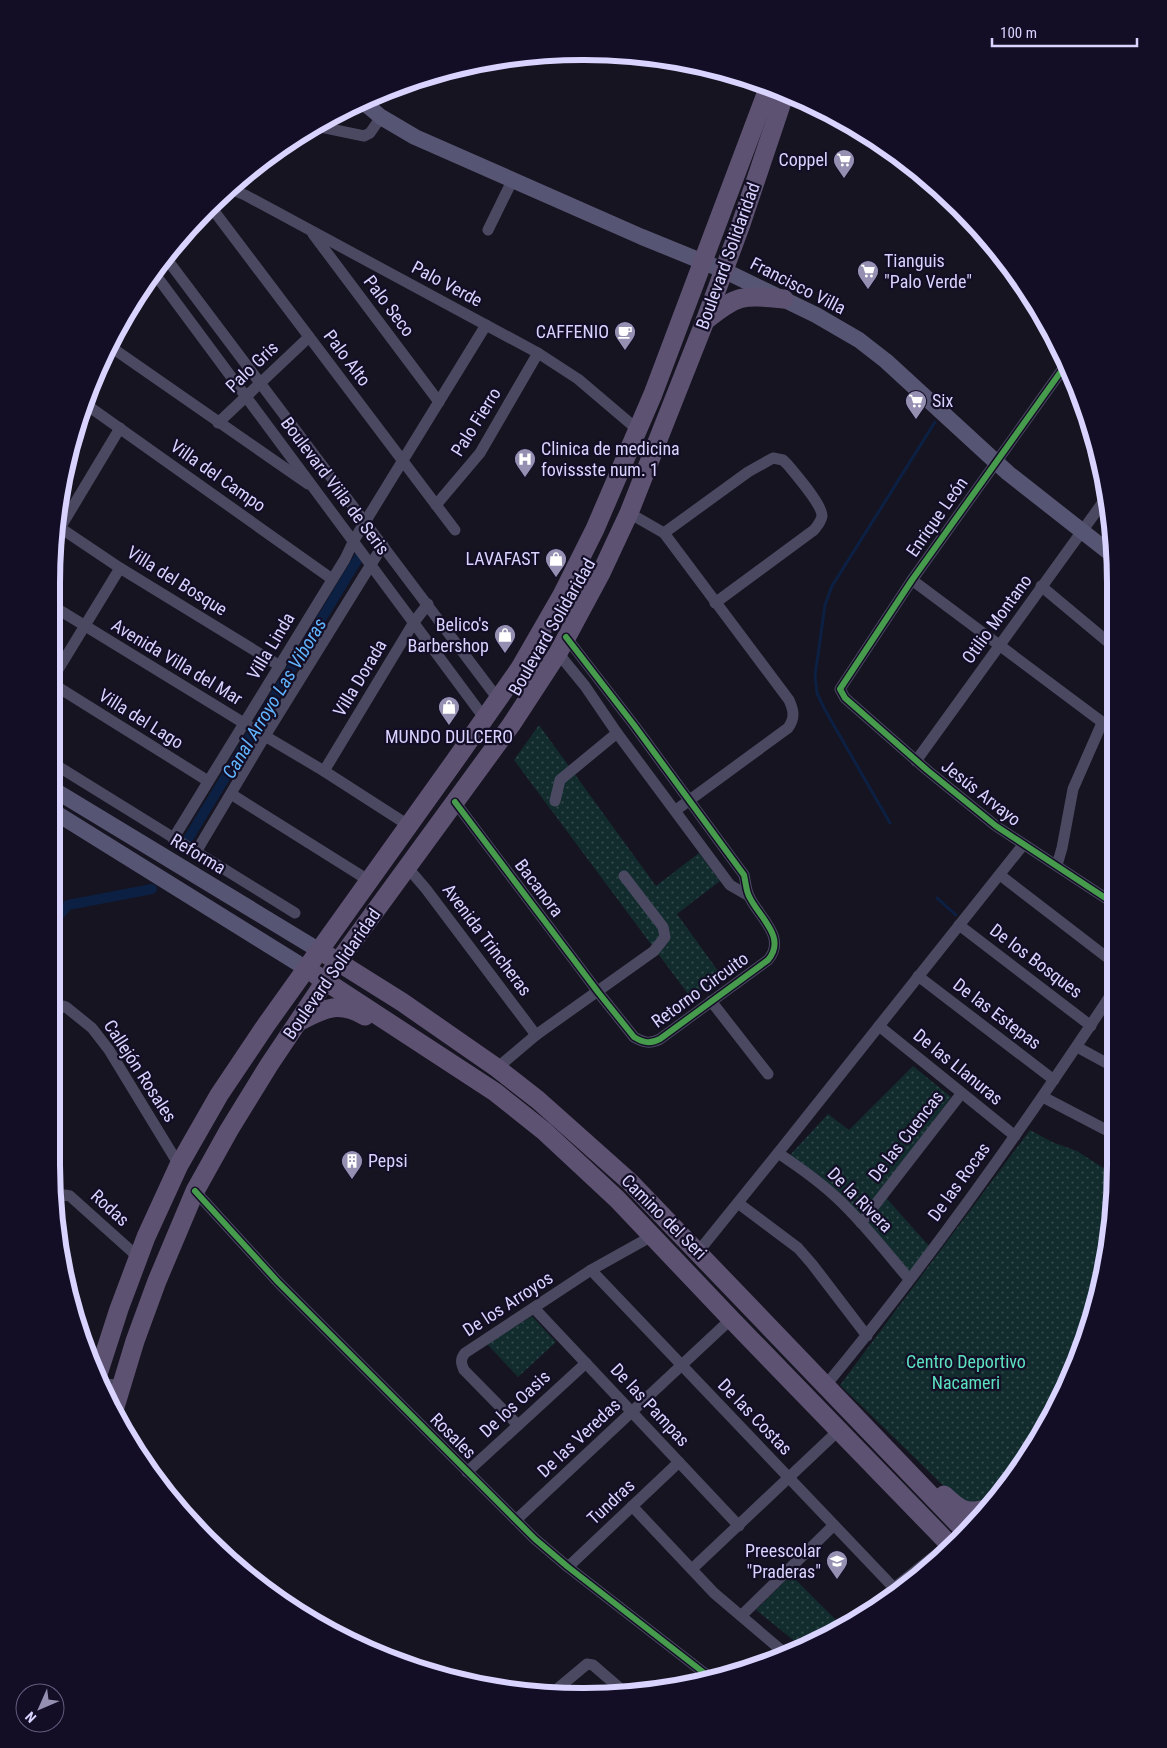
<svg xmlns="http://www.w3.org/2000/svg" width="1167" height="1748" viewBox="0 0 1167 1748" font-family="'Roboto Condensed',sans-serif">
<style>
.park{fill:url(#park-dots)}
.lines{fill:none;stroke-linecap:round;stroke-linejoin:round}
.stream{stroke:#0c2044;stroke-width:3}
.canal{stroke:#0c2044;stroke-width:10}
.street{stroke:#4a4961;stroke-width:11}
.secondary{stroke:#575574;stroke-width:16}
.primary{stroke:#5e5272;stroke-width:19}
.cycleway-casing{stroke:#130e26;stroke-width:9}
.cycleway{stroke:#469c4c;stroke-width:6}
.labels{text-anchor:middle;stroke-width:4.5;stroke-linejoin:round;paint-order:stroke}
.poi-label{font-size:18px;fill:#d9d3ff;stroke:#130e26;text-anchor:end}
.street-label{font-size:18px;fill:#d9d3ff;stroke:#130e26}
.park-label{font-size:18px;fill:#5de2c1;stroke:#130e26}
.water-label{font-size:19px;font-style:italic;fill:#61b5ff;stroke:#130e26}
.rim{fill:none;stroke:#d9d3ff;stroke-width:6}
</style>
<defs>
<pattern id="park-dots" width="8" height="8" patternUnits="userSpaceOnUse" patternTransform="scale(1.25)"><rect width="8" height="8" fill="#122c2d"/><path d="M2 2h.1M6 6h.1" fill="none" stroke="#344a4c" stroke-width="1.8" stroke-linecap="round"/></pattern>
</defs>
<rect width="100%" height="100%" fill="#161420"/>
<g class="park">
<path d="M539,725L656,886L699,853L720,881L677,914L721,975L691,998L514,760Z"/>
<path d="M913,1066L951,1097L881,1192L929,1246L910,1274L836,1190L790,1155L828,1114L849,1130Z"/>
<path d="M1030,1130L1052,1142L1077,1151L1111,1173V1234L1098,1303L1061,1400L996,1497L982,1504L958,1500L840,1385Z"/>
<path d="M532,1316L556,1342L518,1377L487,1344Z"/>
<path d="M791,1575L839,1623L818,1641L803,1648L756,1610Z"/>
</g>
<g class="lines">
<g class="stream">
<path d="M890,823L825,710L817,693L815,676L825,605L832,586L935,422"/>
<path d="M937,898L956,915"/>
</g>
<g class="canal">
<path d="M188,839L359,557"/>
<path d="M56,919L68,905L152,889"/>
</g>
<g class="street">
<path d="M316,126L364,136L370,133L381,117"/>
<path d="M227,192L233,190L245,195L538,353L578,379L638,430"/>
<path d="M211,207L455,530"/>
<path d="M488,230L513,179"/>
<path d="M313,234L439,402"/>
<path d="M166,258L498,699"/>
<path d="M159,268L214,203"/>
<path d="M155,274L485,719"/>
<path d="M108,345L308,484"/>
<path d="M1067,363L912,580L840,689L845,698L927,770L996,826L1113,903"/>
<path d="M84,403L332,579"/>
<path d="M218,423L309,337"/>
<path d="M436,505L480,453L538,353"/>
<path d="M629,513L664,533L789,700C794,711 795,718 788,728L676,810"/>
<path d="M56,525L120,568L280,666"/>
<path d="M60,528L120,428"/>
<path d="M664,533L748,472L773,458L783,460L788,465C796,475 822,504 822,516C821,522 817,526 814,530L715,603"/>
<path d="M912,580L1114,731"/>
<path d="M1041,586L1114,647"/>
<path d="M56,608L265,736L324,771L408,825"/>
<path d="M558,653L585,686L617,733L730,885L749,896"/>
<path d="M56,673L120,568"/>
<path d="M56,686L208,781"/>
<path d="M916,761L1106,498"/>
<path d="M56,765L295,913"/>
<path d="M324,771L414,622L428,604"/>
<path d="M231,794L368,880"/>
<path d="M555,801L560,780L617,733"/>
<path d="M455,802L598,992L634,1037C644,1043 650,1044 660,1039L768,960C787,938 760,918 750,898C746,892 746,883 744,875L634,725L566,637"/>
<path d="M173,839L345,559L354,540L486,325"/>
<path d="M196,852L265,736L383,545"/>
<path d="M1057,865L1062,848L1073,789L1102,723"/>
<path d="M408,868L426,889L536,1035"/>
<path d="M1000,875L1113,962"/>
<path d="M959,925L1091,1026"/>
<path d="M918,976L1054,1080"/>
<path d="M711,1001L768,1074"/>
<path d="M56,1012L63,1006L66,1007L92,1028L109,1050L179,1165"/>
<path d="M879,1026L1015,1136"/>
<path d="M1077,1047L1112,1066"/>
<path d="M497,1068L536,1035L654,951L665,937L663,927L624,876"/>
<path d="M1043,1097L1112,1133"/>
<path d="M778,1153C799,1167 819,1181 837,1198C864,1223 886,1252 909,1279"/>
<path d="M195,1191L278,1282L535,1539L568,1567L712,1679"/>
<path d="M56,1198L65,1195L70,1196L138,1257"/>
<path d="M738,1203L798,1248L812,1264L867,1336"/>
<path d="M861,1223L961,1094"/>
<path d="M698,1252L778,1153L1023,845"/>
<path d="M591,1270L894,1588"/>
<path d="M534,1308L739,1526"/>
<path d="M103,1384L121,1385"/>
<path d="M826,1385C929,1261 1023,1128 1112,993"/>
<path d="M518,1425L464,1370C461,1363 460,1359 465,1353L591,1270L652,1236"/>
<path d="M467,1472L586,1363"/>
<path d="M632,1506L714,1593L788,1656"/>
<path d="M516,1520L731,1319"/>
<path d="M568,1567L679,1462"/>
<path d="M692,1569L839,1430"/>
<path d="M741,1616L834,1525"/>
<path d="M864,1616L894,1588L953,1541"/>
<path d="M550,1695L587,1664L593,1665L623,1691"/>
</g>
<g class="secondary">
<path d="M362,101L381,117L415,137L642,237L723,270L816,315L859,340L886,361L1008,473L1115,557"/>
<path d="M56,791L320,951"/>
<path d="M56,813L307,969"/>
</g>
<g class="primary">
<path d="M705,321C738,294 742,295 784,299"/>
<path d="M327,955L402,1002L497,1068L538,1100L630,1182L966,1532"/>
<path d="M316,975L495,1092L544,1131L617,1199L731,1319L951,1546"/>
<path d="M298,1022C324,1009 338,1000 365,1016"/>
<path d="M98,1374L119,1309L146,1237L179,1165L219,1095L266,1025L454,762L520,668L562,595L595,529L653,394L769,86"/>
<path d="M115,1407L135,1341L157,1281L195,1191L229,1130L269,1065L338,962L511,725L558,653L601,573L629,513L705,321L740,227L785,93"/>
<path d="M944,1495C960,1510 966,1515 988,1508"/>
</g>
<g class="cycleway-casing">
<g id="cycleway">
<path d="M1067,363L912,580L840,689L845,698L927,770L996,826L1113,903"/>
<path d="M455,802L598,992L634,1037C644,1043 650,1044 660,1039L768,960C787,938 760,918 750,898C746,892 746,883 744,875L634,725L566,637"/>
<path d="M195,1191L278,1282L535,1539L568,1567L712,1679"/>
</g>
</g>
<use href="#cycleway" class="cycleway"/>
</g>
<defs>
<g id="supermarket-pin" transform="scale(1.125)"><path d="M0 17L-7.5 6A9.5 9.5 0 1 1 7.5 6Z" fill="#9590b1" stroke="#130e26"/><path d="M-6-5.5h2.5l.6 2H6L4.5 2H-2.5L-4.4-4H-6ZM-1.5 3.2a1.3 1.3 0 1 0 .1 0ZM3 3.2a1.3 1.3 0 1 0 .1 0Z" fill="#fff"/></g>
<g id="cafe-pin" transform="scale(1.125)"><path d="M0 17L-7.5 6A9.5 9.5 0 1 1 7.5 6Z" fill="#9590b1" stroke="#130e26"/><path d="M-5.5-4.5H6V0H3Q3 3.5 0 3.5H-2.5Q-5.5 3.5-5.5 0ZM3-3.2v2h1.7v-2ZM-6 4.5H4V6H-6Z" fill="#fff"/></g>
<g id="hospital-pin" transform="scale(1.125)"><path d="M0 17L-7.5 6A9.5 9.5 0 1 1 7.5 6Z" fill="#9590b1" stroke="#130e26"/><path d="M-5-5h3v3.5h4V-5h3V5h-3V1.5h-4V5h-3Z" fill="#fff"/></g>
<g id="shop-pin" transform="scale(1.125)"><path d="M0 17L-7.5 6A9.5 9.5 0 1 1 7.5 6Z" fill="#9590b1" stroke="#130e26"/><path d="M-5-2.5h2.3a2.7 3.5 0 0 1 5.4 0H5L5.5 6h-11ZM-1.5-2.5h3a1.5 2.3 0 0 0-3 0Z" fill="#fff"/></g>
<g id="building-pin" transform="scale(1.125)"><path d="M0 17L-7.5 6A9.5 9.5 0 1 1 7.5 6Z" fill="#9590b1" stroke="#130e26"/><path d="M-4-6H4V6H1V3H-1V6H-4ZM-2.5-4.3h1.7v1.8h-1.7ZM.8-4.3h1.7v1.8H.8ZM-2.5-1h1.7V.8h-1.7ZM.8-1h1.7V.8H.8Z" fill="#fff"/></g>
<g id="school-pin" transform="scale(1.125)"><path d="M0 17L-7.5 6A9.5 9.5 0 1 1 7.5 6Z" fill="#9590b1" stroke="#130e26"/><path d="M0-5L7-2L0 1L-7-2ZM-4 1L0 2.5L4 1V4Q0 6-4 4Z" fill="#fff"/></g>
</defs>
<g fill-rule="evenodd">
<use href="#supermarket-pin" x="844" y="160"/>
<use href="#supermarket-pin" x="868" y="271"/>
<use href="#cafe-pin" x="625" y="332"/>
<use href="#supermarket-pin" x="916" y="401"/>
<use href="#hospital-pin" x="525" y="459"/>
<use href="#shop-pin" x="556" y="559"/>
<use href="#shop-pin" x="505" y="635"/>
<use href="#shop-pin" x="449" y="707"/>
<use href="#building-pin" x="352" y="1161"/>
<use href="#school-pin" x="837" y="1561"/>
</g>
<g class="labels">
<g class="poi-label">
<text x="828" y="166">Coppel</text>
<text x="884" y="267" text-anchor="start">Tianguis<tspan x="884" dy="21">"Palo Verde"</tspan></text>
<text x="609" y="338">CAFFENIO</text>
<text x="932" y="407" text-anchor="start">Six</text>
<text x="541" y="455" text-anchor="start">Clinica de medicina<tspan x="541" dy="21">fovissste num. 1</tspan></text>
<text x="540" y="565">LAVAFAST</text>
<text x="489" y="631">Belico's<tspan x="489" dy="21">Barbershop</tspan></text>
<text x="449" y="743" text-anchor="middle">MUNDO DULCERO</text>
<text x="368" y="1167" text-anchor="start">Pepsi</text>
<text x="821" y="1557">Preescolar<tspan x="821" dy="21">"Praderas"</tspan></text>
</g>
<g class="street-label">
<text transform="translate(728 256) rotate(-70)" y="6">Boulevard Solidaridad</text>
<text transform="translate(447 284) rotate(28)" y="6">Palo Verde</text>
<text transform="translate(798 286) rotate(27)" y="6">Francisco Villa</text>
<text transform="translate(389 306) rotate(53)" y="6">Palo Seco</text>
<text transform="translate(347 358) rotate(53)" y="6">Palo Alto</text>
<text transform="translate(252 367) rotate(-44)" y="6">Palo Gris</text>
<text transform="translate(476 422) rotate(-58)" y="6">Palo Fierro</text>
<text transform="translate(218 476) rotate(35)" y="6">Villa del Campo</text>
<text transform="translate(335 486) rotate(53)" y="6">Boulevard Viila de Seris</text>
<text transform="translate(937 517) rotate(-55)" y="6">Enrique León</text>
<text transform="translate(177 581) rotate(32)" y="6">Villa del Bosque</text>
<text transform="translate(997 619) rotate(-54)" y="6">Otilio Montano</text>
<text transform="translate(552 627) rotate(-60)" y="6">Boulevard Solidaridad</text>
<text transform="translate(271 646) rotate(-59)" y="6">Villa Linda</text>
<text transform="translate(177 662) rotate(31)" y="6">Avenida Villa del Mar</text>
<text transform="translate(360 678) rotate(-59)" y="6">Villa Dorada</text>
<text transform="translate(141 719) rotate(32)" y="6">Villa del Lago</text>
<text transform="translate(981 793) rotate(38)" y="6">Jesús Arvayo</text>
<text transform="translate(198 854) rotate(31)" y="6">Reforma</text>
<text transform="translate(539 888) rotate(53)" y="6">Bacanora</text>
<text transform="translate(487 940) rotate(53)" y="6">Avenida Trincheras</text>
<text transform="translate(1036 961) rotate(37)" y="6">De los Bosques</text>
<text transform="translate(332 974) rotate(-55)" y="6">Boulevard Solidaridad</text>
<text transform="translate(700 990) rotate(-36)" y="6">Retorno Circuito</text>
<text transform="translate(997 1014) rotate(37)" y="6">De las Estepas</text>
<text transform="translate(958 1067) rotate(39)" y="6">De las Llanuras</text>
<text transform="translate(140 1071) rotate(57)" y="6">Callejón Rosales</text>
<text transform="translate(906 1136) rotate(-52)" y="6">De las Cuencas</text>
<text transform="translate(959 1182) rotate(-54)" y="6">De las Rocas</text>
<text transform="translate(860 1200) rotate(45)" y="6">De la Rivera</text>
<text transform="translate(110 1208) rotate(42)" y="6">Rodas</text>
<text transform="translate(664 1217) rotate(45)" y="6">Camino del Seri</text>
<text transform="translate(508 1304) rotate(-33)" y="6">De los Arroyos</text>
<text transform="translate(515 1404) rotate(-43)" y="6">De los Oasis</text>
<text transform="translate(650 1405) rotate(47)" y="6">De las Pampas</text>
<text transform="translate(755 1417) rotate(46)" y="6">De las Costas</text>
<text transform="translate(453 1436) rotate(45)" y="6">Rosales</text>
<text transform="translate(579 1438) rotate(-43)" y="6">De las Veredas</text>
<text transform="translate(611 1502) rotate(-43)" y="6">Tundras</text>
</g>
<g class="park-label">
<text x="966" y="1368">Centro Deportivo<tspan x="966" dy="21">Nacameri</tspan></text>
</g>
<g class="water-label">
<text transform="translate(274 698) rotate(-59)" y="7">Canal Arroyo Las Viboras</text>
</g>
</g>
<path d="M0 0H1167V1748H0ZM583 60H584A523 523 0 0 1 1107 583V1165A523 523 0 0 1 584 1688H583A523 523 0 0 1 60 1165V583A523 523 0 0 1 583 60Z" fill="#130e26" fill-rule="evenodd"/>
<path class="rim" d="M583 60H584A523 523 0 0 1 1107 583V1165A523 523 0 0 1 584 1688H583A523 523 0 0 1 60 1165V583A523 523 0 0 1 583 60Z"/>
<g transform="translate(40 1708) rotate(225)"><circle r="24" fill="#130e26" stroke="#625d7d"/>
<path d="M0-4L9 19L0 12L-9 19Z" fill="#9590b1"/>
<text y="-8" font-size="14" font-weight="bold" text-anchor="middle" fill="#d9d3ff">N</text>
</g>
<path d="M992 38v8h145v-8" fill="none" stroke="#d9d3ff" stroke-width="2.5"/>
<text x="1000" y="38" font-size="15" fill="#d9d3ff" stroke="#130e26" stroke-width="4" paint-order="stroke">100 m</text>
</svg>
